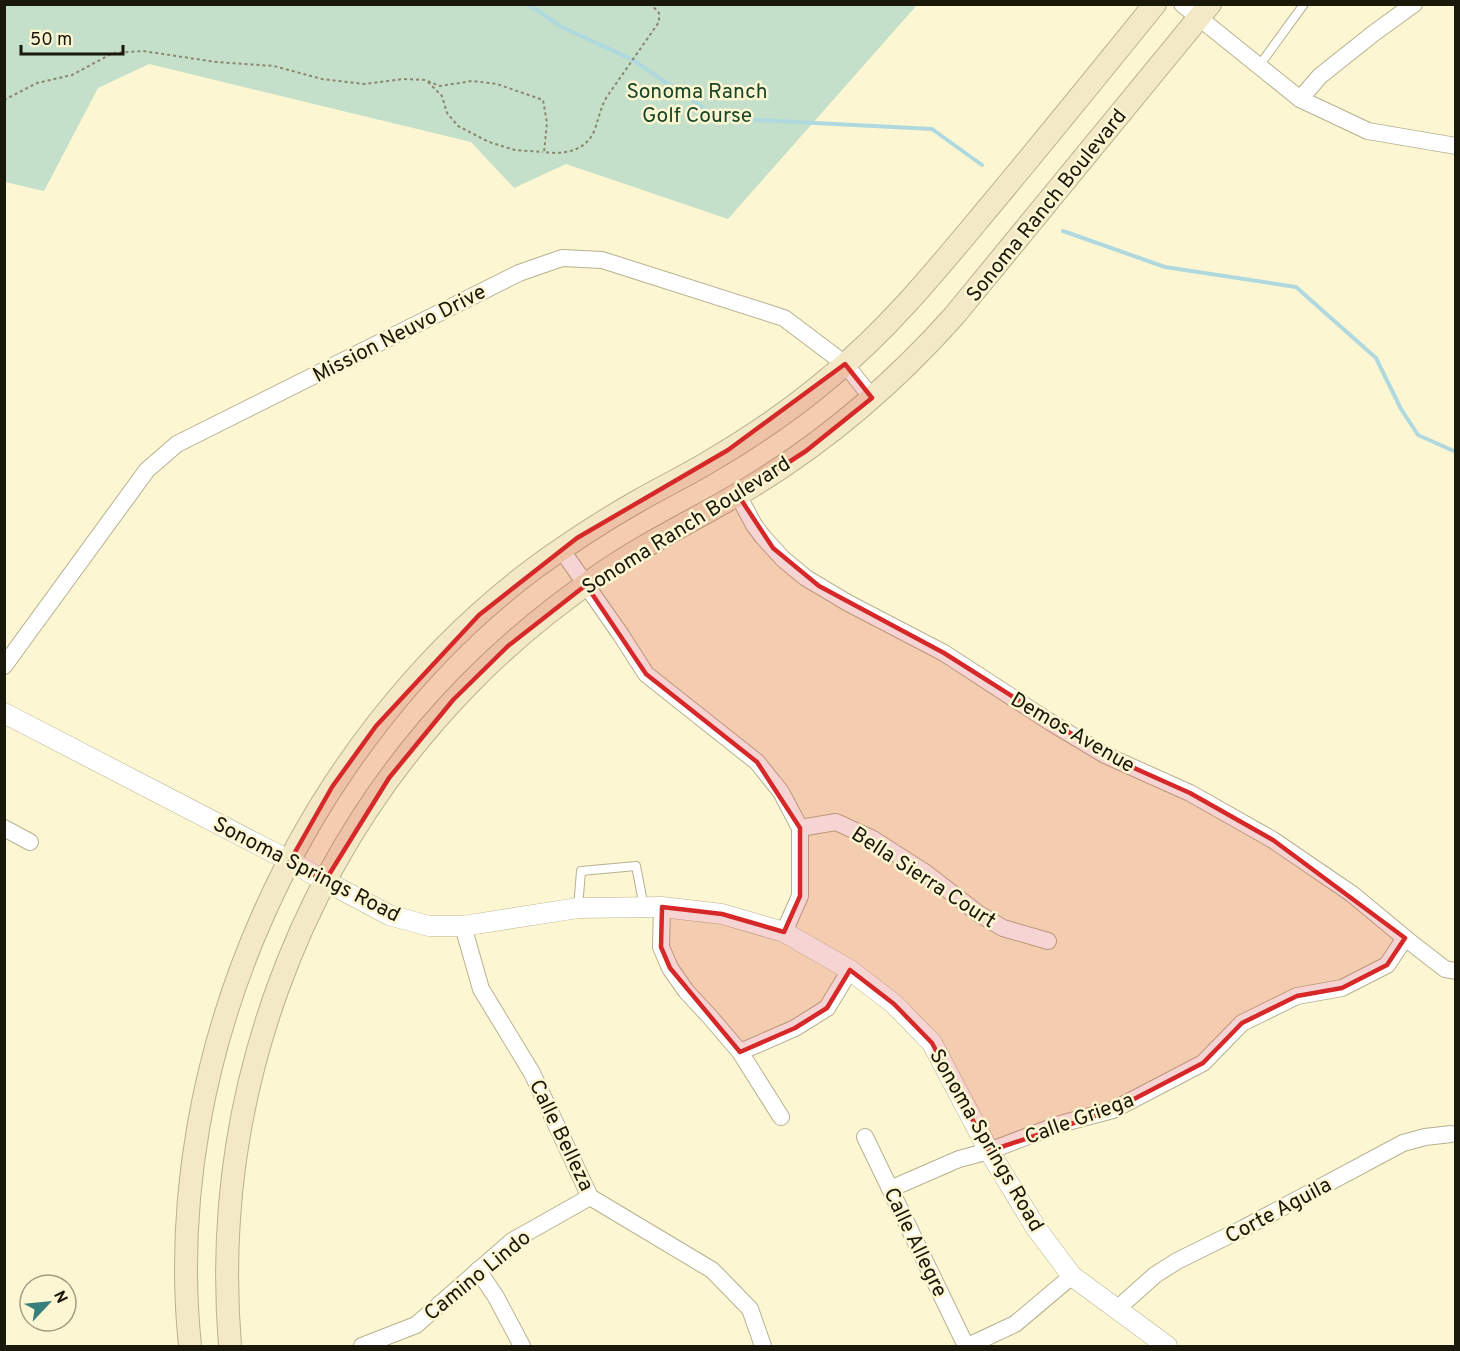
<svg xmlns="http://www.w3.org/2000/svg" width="1460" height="1351" viewBox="0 0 1460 1351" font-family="Overpass,sans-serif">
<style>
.green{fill:#c4dfca}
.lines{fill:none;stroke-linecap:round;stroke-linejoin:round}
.stream{stroke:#b0d9df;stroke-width:4}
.service-casing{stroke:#b7b18f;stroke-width:10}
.minor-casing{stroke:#b7b18f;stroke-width:18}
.tertiary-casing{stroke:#b7b18f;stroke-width:21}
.secondary-casing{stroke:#b7b18f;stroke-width:24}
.path{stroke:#8b876e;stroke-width:2;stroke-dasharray:3 3;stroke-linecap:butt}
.service{stroke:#fff;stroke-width:8}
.minor{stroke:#fff;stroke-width:16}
.tertiary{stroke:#fff;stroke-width:20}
.secondary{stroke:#f3e9c6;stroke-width:22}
.marked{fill:#d62828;fill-opacity:0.2;stroke:#d62828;stroke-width:4.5;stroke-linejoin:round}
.labels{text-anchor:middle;stroke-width:5;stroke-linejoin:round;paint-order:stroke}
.park-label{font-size:21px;fill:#174728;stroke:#fcf6d2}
.street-label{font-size:21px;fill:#1a180b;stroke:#fcf6d2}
</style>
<rect width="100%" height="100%" fill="#fcf6d2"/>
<path class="green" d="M5,4H917V5L728,219L566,164L514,188L471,142L149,64L98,88L44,191L5,182Z"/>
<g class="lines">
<g class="stream">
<path d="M528,4L560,26L633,60L718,118L932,129L982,165"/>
<path d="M1063,231L1165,267L1296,287L1376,358L1401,409L1418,435L1456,452"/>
</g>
<g class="service-casing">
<g id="service">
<path d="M1259,66L1304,4"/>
<path d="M578,908L581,871L636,866L644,907"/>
</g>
</g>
<g class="minor-casing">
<g id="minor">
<path d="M1182,4L1300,99L1368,131L1456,146"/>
<path d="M1300,99L1320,76L1374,33L1414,4"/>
<path d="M738,495L754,525L763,537L783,559L806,578L848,603L944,653L1050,722L1105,755L1190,793L1273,840L1352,894L1405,938L1445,969L1456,971"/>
<path d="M561,549L621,635L646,674L757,762L781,792L800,828V896L784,932"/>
<path d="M4,666L147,470L177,444L519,273L562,258L602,260L784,318L845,364L872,398"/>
<path d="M4,828L30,842"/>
<path d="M800,828L836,822L873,839L926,873L979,914L1003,928L1048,941"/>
<path d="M662,907L661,947L670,968L686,991L711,1018L740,1052L781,1117"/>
<path d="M463,926L481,989L532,1073L590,1197L712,1270L750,1309L763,1346"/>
<path d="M740,1052L795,1028L827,1008L850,970"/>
<path d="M865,1137L966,1346"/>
<path d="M890,1189L959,1159L989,1151L1060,1124L1113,1110L1203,1063L1242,1023L1297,996L1342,988L1387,965L1405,938"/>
<path d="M478,1270L496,1297L522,1346"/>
<path d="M1117,1309L1155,1275L1177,1261L1244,1228L1403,1143L1425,1137L1451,1134"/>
<path d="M362,1346L416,1325L512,1241L590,1197"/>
<path d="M968,1346L1015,1324L1072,1276"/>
</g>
</g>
<g class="tertiary-casing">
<path id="tertiary" d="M4,713L290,861L325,881L389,915L429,926H463L578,908L662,907L722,914L784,932L850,970L894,1004L932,1043L989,1151L1036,1228L1072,1276L1167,1346"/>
</g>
<g class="secondary-casing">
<g id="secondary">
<path d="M190,1346C160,1055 302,742 536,567C569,543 603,521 638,501C661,488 685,476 707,463C750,438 791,410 829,378C890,328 939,267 989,207C1045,140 1100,72 1155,4"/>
<path d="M230,1346C210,1101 297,860 469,684C508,644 552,608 598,576C648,541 703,516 754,485C829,439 896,381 954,316L1210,4"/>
</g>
</g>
<g class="path">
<path d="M428,82L442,96L447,113L458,126L489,142L515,150L543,152"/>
<path d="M4,100L37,83L72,75L113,53L143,51L216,62L274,66L322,79L364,84L404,79L425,80L440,86L472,81L497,84L543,100L547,123L544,152C564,155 587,151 595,129C599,117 600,110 606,98L659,22V13L651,4"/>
</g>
<use href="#service" class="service"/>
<use href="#minor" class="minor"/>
<use href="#tertiary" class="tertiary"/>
<use href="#secondary" class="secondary"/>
</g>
<path class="marked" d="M845,364L872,398L806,451L738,495L773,548L819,586L944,653L1105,755L1190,793L1273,840L1405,938L1387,965L1342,988L1297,996L1242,1023L1203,1063L1113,1110L989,1151L932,1043L894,1004L850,970L827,1008L795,1028L740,1052L670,968L661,947L662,907L722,914L784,932L800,896V828L757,762L646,674L586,585L508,646L453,700L389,778L325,881L290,861L332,787L376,726L479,615L577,538L728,450Z"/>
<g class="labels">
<g class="park-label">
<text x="697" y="98">Sonoma Ranch<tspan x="697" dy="24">Golf Course</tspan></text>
</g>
<g class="street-label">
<text transform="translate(1046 205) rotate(-51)" y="7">Sonoma Ranch Boulevard</text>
<text transform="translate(399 333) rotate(-27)" y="7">Mission Neuvo Drive</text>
<text transform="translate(686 525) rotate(-32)" y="7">Sonoma Ranch Boulevard</text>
<text transform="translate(1073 732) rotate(30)" y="7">Demos Avenue</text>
<text transform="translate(307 869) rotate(27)" y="7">Sonoma Springs Road</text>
<text transform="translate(924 877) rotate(33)" y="7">Bella Sierra Court</text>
<text transform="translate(1079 1118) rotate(-20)" y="7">Calle Griega</text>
<text transform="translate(562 1135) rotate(64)" y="7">Calle Belleza</text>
<text transform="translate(987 1140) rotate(60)" y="7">Sonoma Springs Road</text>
<text transform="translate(1278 1210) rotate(-28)" y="7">Corte Aguila</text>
<text transform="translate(916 1242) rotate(64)" y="7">Calle Allegre</text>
<text transform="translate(477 1275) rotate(-39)" y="7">Camino Lindo</text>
</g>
</g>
<rect width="1460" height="1351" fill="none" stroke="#1a180b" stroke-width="12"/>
<g transform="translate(48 1303) rotate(64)"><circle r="28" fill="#fcf6d2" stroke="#a29d82" stroke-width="1.5"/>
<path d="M0-4.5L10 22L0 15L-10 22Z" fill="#367f7d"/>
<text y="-9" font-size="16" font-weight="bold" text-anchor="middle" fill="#1a180b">N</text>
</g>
<path d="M21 45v9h102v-9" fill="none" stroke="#1a180b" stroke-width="3"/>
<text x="30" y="45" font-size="18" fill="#1a180b" stroke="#fcf6d2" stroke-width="4.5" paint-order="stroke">50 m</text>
</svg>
